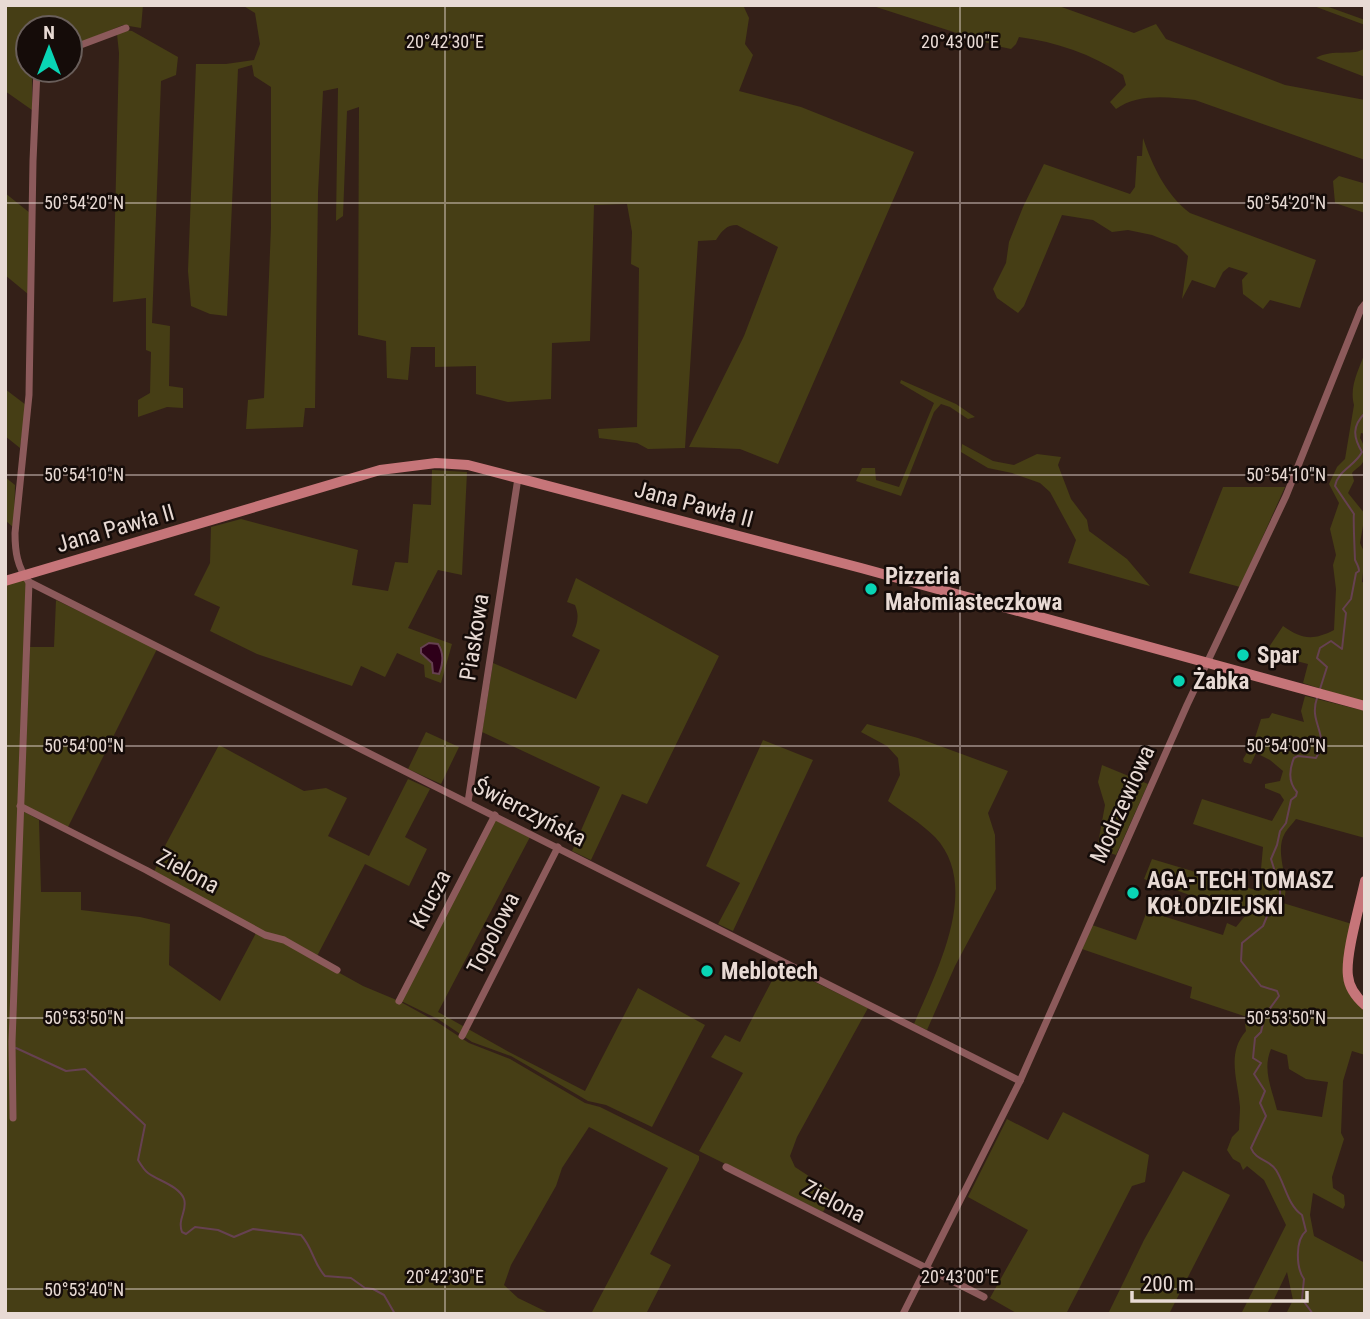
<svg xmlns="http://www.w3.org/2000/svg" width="1370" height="1319" viewBox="0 0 1370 1319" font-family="'Roboto Condensed',sans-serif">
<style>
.green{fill:#463e15;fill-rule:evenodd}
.water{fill:#2e0019;stroke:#664151;stroke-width:2}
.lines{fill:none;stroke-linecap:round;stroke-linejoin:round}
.stream{stroke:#664151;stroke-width:2}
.minor{stroke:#8c5a5b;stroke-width:7}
.secondary{stroke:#c67579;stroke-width:10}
.ticks{fill:none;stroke:#e8dad4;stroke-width:2;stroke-opacity:0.45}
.poi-dot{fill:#09d5b5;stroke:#150c09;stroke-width:2.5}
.labels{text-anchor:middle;stroke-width:5;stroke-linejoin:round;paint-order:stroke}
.street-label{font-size:23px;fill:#e8dad4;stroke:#150c09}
.poi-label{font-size:23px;font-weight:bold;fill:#e8dad4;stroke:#150c09;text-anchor:start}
.ticks-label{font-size:18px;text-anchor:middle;fill:#e8dad4;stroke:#150c09;stroke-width:5;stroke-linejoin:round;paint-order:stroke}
</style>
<rect width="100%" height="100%" fill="#342018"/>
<g class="green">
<path d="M5,5H143L141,28L123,25L70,47V28H28V70H36L32,77V110L5,91Z"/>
<path d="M242,5H743L749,18L745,44L753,55L739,91L801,107L914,152L778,464L740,449L689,447L744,336L778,247L737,225C726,225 722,231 716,240L698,241L685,448L648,449L637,443L599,438L598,429L637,427L639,268L631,264L632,232L627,204L594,205L590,341L552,343L551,399L508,402L476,394V366L435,367V347H411L408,380L387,378L386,341L358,335L359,107L347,111L343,216L336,221L338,88L323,91L318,193L315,408H305L303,427L246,429L248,400L264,398L271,227V87L254,76L252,65L238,69L227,316L210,314L191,306L188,271L196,64H226L254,60L260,44L255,13Z"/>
<path d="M870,5H1056L1134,33L1156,24L1166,39L1285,85L1365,100V160L1195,100C1169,97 1138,93 1116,109L1110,102L1126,85L1123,75C1092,54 1056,42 1019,37L1016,44L1011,49L997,46Z"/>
<path d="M1311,5H1323L1365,20V25Z"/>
<path d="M124,30L132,31L178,57L176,75L161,81L152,323L170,326L169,386L183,388V408L167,407L138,417V400L150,393L151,352L146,350V298L113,302L119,53L117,34Z"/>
<path d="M1365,48V77L1316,58C1333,48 1354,57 1365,48Z"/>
<path d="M1143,138C1152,165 1166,195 1190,213L1316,260L1300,308L1270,300L1263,309L1243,294L1242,280L1248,273L1229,267L1223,272L1215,288L1192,280L1182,299L1188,256L1177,245L1152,235L1128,230L1112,232L1093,220L1062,215L1024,306L1018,313L997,298L993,289L1006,263L1009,242L1023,207L1044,164L1130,194L1135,187L1137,156H1142Z"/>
<path d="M1339,176L1363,183L1365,179V213L1335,203L1333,181Z"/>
<path d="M5,193L30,213L28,294L5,275Z"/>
<path d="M1365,352V434L1361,433L1360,438C1365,445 1367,458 1361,465C1358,468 1354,470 1352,473L1354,481L1348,493L1365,514L1360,543L1365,554L1362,582L1365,583V703L1303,683L1308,664L1265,653L1283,626C1301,639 1313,641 1334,630L1336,589L1333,565L1336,555L1330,529L1339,503L1329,484L1337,467L1345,459L1354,405C1349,386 1359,370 1365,352Z"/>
<path d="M901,380L956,404L975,417L968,419L950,407L941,404L934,412L901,496L856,481L862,468H875L876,480L899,487L934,403L900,383Z"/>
<path d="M5,389L26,405L20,448L5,436Z"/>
<path d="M962,444L993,461L1014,465L1037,454L1061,457L1058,465L1071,499L1087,520L1089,531L1127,559L1150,586L1068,563L1076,540L1050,492L1040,483L1012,473L988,468L961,452Z"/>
<path d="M432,470L467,472L462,575L438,570L408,628L452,644L441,683L425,677L424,665L397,653L385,677L361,666L352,686L257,654L210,631L220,607L194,595L210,563L211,527L241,519L358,550L352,585L388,591L395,562L408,563L413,504L431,505Z"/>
<path d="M5,477L15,485L14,528L5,520Z"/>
<path d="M1223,487H1285L1240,587L1189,573Z"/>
<path d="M576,578L719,656L647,804L622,794L591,860L572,851L600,787L482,732L493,663L576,699L600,650L572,636C577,625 580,617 575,605L567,602Z"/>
<path d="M24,580L27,584L23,811L39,820L41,892H81V910L140,917L170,924L169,965L220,1001L257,931L154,872L166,844L219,745L304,791L326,788L347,798L328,836L369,856L408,779L430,789L405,837L427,849L409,886L365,864L316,958L300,951L363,986L399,1001L437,1022L469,1043L510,1059L585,1103L600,1107L699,1156V1160L650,1254L671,1265L646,1314H591L668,1168L589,1127L562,1168L556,1186L511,1265L504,1285L518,1298L551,1314H5V585Z"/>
<path d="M56,600L157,649L67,829L23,805L30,647H54Z"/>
<path d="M1305,696L1365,711V838L1296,819C1293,823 1288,828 1285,833C1273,854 1292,881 1283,903L1352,924L1343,970L1365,1008V1055L1352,1051L1343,1081L1341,1133L1344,1139L1332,1177L1333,1188L1344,1195L1345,1205L1343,1209L1313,1193L1310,1215L1314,1236L1365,1263V1314H1286L1293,1300L1287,1272L1267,1314H1241L1286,1225L1264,1180L1247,1166L1243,1170L1240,1163L1233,1159L1227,1150L1232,1137L1239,1130C1239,1122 1240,1114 1240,1107C1238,1080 1226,1054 1246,1031L1245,1024L1253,1019L1190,998L1192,987L1082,949L1092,925L1136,940L1147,911L1223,935L1227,923L1236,927L1245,916L1241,913L1144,879L1152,859L1259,891L1263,847L1193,824L1202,799L1272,821L1284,800L1280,794L1265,788V784L1280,781L1283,771L1270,760L1256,753L1251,764L1244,762L1243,759L1254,741L1261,719L1269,718L1272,713L1304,722L1301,711ZM1271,1049L1287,1055L1289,1069L1306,1079L1328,1082L1322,1117L1277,1110C1272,1089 1262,1070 1271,1049Z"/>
<path d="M867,724L918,738L1008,771L988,813L995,835L996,889L955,966L927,1030L914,1024C936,972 982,887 935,837C921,823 904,813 888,801L900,775L898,758L887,746L861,732Z"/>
<path d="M426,732L459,747L441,784L408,769Z"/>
<path d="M763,740L813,760L733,931L718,924L740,883L706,866Z"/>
<path d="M1102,765L1148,784L1116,855L1097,849L1105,805L1098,782Z"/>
<path d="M495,820L530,837L438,1012L509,1052L585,1091L638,988L705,1025L652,1127L606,1105L588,1101L511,1056L472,1042L438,1019L399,1000Z"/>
<path d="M780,965L868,1008L797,1137L790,1156L795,1167L833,1192L823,1212L699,1151L743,1073L711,1057L725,1035L740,1042Z"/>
<path d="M1063,1112L1149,1155L1145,1182L1132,1186L1066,1314H1018L990,1298L1028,1230L968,1197L1007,1119L1048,1140Z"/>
<path d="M1183,1171L1230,1195L1169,1314H1108L1144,1240Z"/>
</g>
<path class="water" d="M429,643L438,644C444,653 443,664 439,674L433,673L432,663L421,653V648Z"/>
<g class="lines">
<g class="stream">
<path d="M1320,689L1327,667L1317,658L1320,648L1331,641L1342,649L1346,613L1343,609L1351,599L1356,573L1359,571C1359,567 1357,564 1355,560C1355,558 1353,517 1354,514L1335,486C1338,470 1355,466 1362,452C1353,437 1352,426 1365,413"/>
<path d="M16,1048L66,1071L85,1069L145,1125L138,1160C141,1165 144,1170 148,1173C159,1181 179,1186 184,1199C188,1210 177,1219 182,1232L186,1234L195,1227L218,1230L234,1237L253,1229L301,1235C313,1248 313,1263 325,1276L351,1278L365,1288L373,1289L384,1295L395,1314"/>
<path d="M1313,1314L1302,1299L1304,1279C1296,1268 1295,1240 1306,1231L1302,1215C1288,1206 1285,1184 1276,1170C1269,1159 1256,1161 1251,1148L1266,1116L1260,1103L1265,1091L1254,1074L1261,1063L1253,1058L1255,1038L1261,1032L1265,1015L1279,996L1277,991L1261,986L1241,961L1242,943L1263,926L1270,909L1280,900V888L1271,859L1277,845L1280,831L1286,823L1291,800L1296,796L1297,792C1288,782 1289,770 1294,758L1298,756L1316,758C1331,734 1308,724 1317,698"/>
</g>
<g class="minor">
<path d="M70,49L126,28"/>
<path d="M37,70L33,161L29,395L15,533C15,551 17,567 29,582L1020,1081"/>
<path d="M468,802L518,478"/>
<path d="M20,806L146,870L265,935L284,940L337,970"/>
<path d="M399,1001L495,815"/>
<path d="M462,1036L558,847"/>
<path d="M13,1118L12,1042L29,582"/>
<path d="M726,1167L984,1297"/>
<path d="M903,1314L1020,1081L1187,705L1286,496L1361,309L1365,304"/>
</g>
<g class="secondary">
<path d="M5,581L380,470L436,463L468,465L861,568L1365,706"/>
<path d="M1365,881C1360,905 1345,955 1348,976C1349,988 1356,997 1365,1005"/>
</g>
</g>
<path class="ticks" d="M445,5V1314M960,5V1314M5,203H1365M5,475H1365M5,746H1365M5,1018H1365M5,1289H1365"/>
<g class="poi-dot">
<circle cx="871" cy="589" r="7"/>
<circle cx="1243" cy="655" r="7"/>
<circle cx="1179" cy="681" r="7"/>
<circle cx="1133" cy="893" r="7"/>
<circle cx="707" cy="971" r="7"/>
</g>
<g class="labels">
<g class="street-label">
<text transform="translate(694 504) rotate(15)" y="8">Jana Pawła II</text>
<text transform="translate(115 528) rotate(-16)" y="8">Jana Pawła II</text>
<text transform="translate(474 637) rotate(-81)" y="8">Piaskowa</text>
<text transform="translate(1122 804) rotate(-66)" y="8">Modrzewiowa</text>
<text transform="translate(530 812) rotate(27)" y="8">Świerczyńska</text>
<text transform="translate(188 871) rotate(28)" y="8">Zielona</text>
<text transform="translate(430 899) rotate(-63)" y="8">Krucza</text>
<text transform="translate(493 933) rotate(-63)" y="8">Topolowa</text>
<text transform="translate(834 1201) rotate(27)" y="8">Zielona</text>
</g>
<g class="poi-label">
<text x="885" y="584">Pizzeria<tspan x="885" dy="26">Małomiasteczkowa</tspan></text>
<text x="1257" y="663">Spar</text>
<text x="1193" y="689">Żabka</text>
<text x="1147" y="888">AGA-TECH TOMASZ<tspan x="1147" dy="26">KOŁODZIEJSKI</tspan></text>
<text x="721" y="979">Meblotech</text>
</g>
</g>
<g class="ticks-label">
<text x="445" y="48">20°42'30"E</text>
<text x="960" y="48">20°43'00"E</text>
<text x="84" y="209">50°54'20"N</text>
<text x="1286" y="209">50°54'20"N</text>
<text x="84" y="481">50°54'10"N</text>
<text x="1286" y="481">50°54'10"N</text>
<text x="84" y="752">50°54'00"N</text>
<text x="1286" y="752">50°54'00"N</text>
<text x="84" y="1024">50°53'50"N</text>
<text x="1286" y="1024">50°53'50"N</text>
<text x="445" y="1283">20°42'30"E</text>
<text x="960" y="1283">20°43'00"E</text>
<text x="84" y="1296">50°53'40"N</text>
</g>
<rect width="1370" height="1319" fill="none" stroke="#e8dad4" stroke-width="14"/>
<g transform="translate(49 49)"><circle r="33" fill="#150c09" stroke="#695e5a" stroke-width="2"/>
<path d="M0-5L12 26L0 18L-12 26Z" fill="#09d5b5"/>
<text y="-10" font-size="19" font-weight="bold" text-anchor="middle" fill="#e8dad4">N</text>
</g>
<path d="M1132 1291v10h175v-10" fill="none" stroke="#e8dad4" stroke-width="3.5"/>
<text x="1142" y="1291" font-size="21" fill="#e8dad4" stroke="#150c09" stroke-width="5" paint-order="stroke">200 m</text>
</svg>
